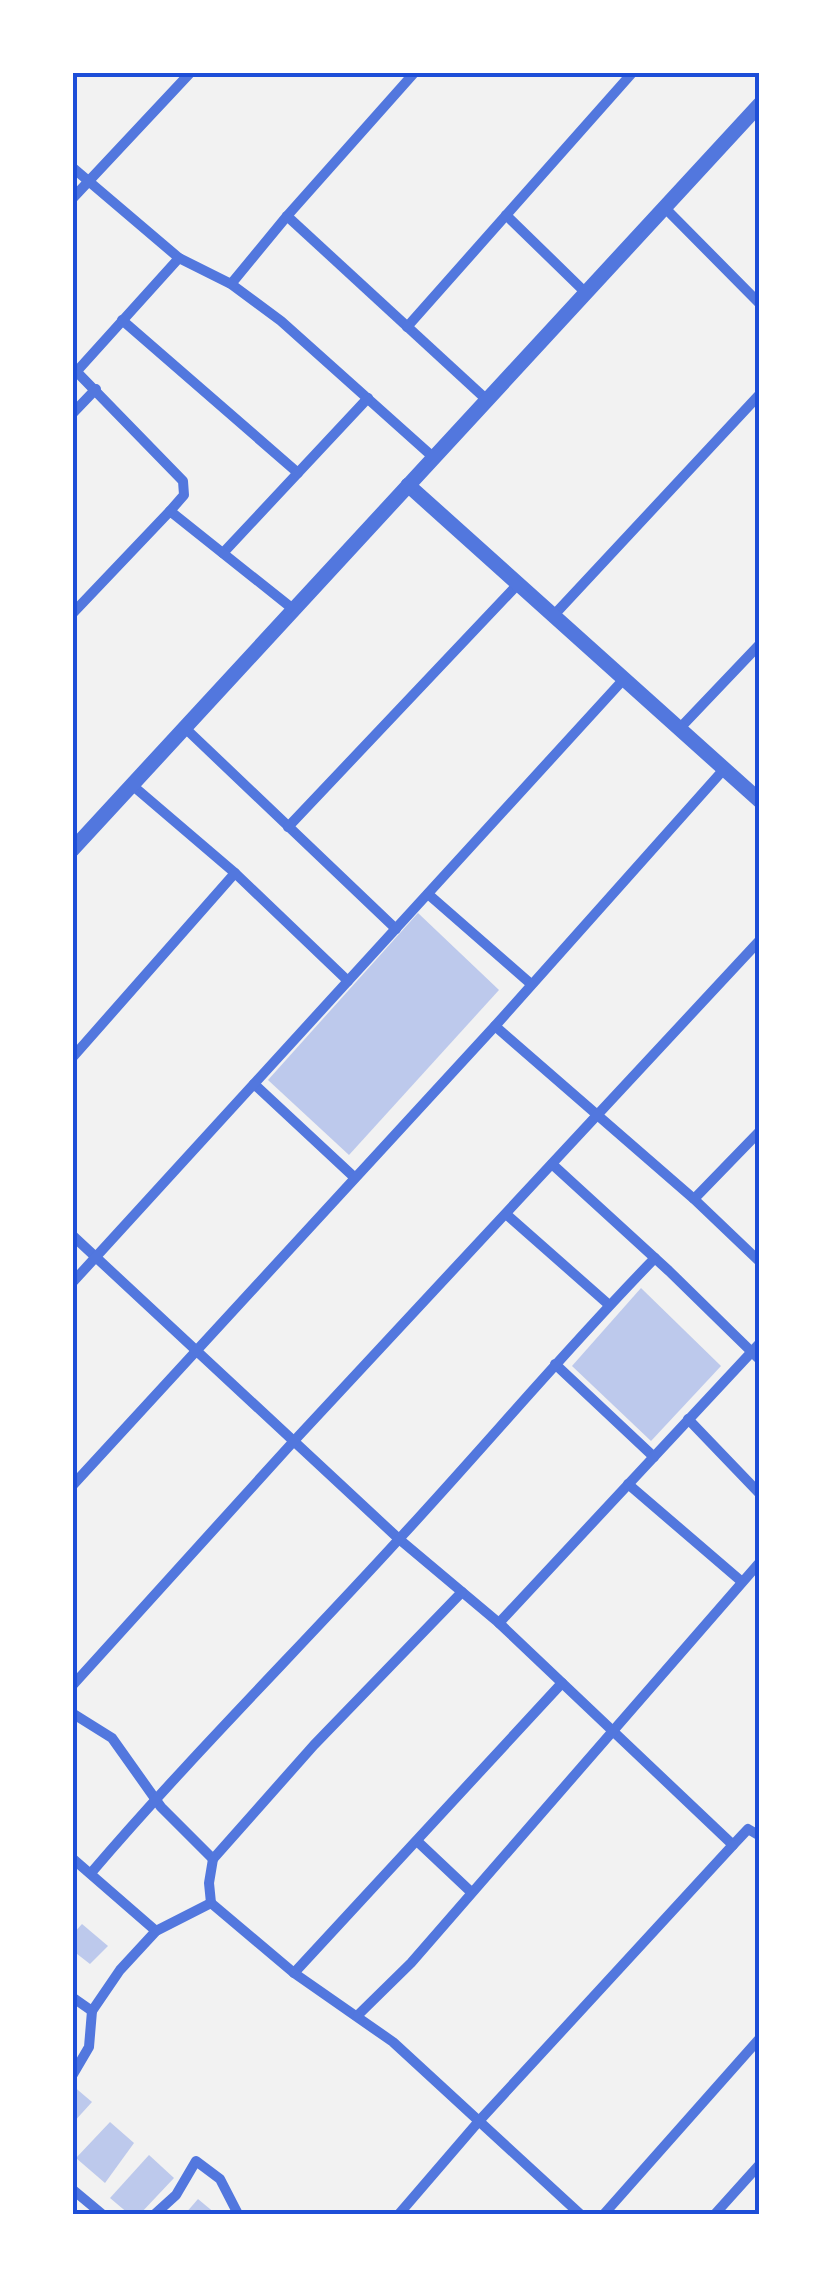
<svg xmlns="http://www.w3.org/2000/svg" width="832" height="2287" viewBox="0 0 832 2287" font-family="Spectral,serif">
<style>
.building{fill:#bdc9ec}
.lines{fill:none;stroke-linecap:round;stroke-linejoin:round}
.minor{stroke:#5277de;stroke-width:10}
.tertiary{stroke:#5277de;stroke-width:15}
.neatline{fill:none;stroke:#1d4ed8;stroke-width:4}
</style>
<rect width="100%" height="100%" fill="#f2f2f2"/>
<g class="building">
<path d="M418,913L499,990L349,1155L268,1080Z"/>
<path d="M641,1288L721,1366L651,1441L572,1366Z"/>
<path d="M82,1924L108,1946L90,1964L72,1950V1935Z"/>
<path d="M72,2085L92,2102L72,2124Z"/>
<path d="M110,2122L134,2143L105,2183L76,2158Z"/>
<path d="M149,2155L174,2178L140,2214H129L110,2198Z"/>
<path d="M198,2199L216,2214H185Z"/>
</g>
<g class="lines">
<g class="minor">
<path d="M72,167L179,258L231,284L281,321L433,457"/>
<path d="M72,199L191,72"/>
<path d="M666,209L760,304"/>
<path d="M506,215L587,294"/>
<path d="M287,216L487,400"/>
<path d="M231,284L287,216L415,72"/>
<path d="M122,320L298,473"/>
<path d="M407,327L633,72"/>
<path d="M72,367L183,481L184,495L170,511"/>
<path d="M77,371L179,258"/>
<path d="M72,414L96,389"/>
<path d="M223,553L368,398"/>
<path d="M72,614L170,511L293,609"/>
<path d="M554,615L760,394"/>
<path d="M184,727L396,929"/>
<path d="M680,728L760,644"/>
<path d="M132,785L235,873L348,981"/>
<path d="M288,827L519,583"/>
<path d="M428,894L531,984"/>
<path d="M495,1026L694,1199L760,1262"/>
<path d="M72,1058L235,873"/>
<path d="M254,1084L354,1177"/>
<path d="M552,1164L669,1271L760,1360"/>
<path d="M694,1199L760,1131"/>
<path d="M506,1214L608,1304"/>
<path d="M72,1235L399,1539L499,1623L733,1845L748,1829L760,1836"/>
<path d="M72,1283L623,680"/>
<path d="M555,1364L654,1457"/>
<path d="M688,1419L760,1494"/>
<path d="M628,1484L741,1581"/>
<path d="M72,1486L495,1026L725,768"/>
<path d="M499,1623L760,1343"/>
<path d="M72,1686L293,1442L760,940"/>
<path d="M72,1713L112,1738L161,1807L213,1859L314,1745L462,1592"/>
<path d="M417,1841L470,1891"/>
<path d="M72,1858L156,1931"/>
<path d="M91,1873C190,1757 298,1650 400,1538C486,1445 567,1348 655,1258"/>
<path d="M211,1903L209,1883L213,1859"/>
<path d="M294,1973L562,1683"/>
<path d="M72,1997L92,2011L120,1970L156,1931L211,1903L294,1973L393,2042L580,2214"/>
<path d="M358,2015L411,1963L760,1562"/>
<path d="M72,2076L89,2047L92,2011"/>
<path d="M72,2189L102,2214"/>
<path d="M155,2214L176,2195L196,2161L220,2179L238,2214"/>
<path d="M399,2214L479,2121L733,1845"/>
<path d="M604,2214L760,2038"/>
<path d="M715,2214L760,2164"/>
</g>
<g class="tertiary">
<path d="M408,485L760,801"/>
<path d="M72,850L760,104"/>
</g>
</g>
<rect width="832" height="2287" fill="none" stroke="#ffffff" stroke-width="150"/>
<rect x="75" y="75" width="682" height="2137" class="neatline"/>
</svg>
